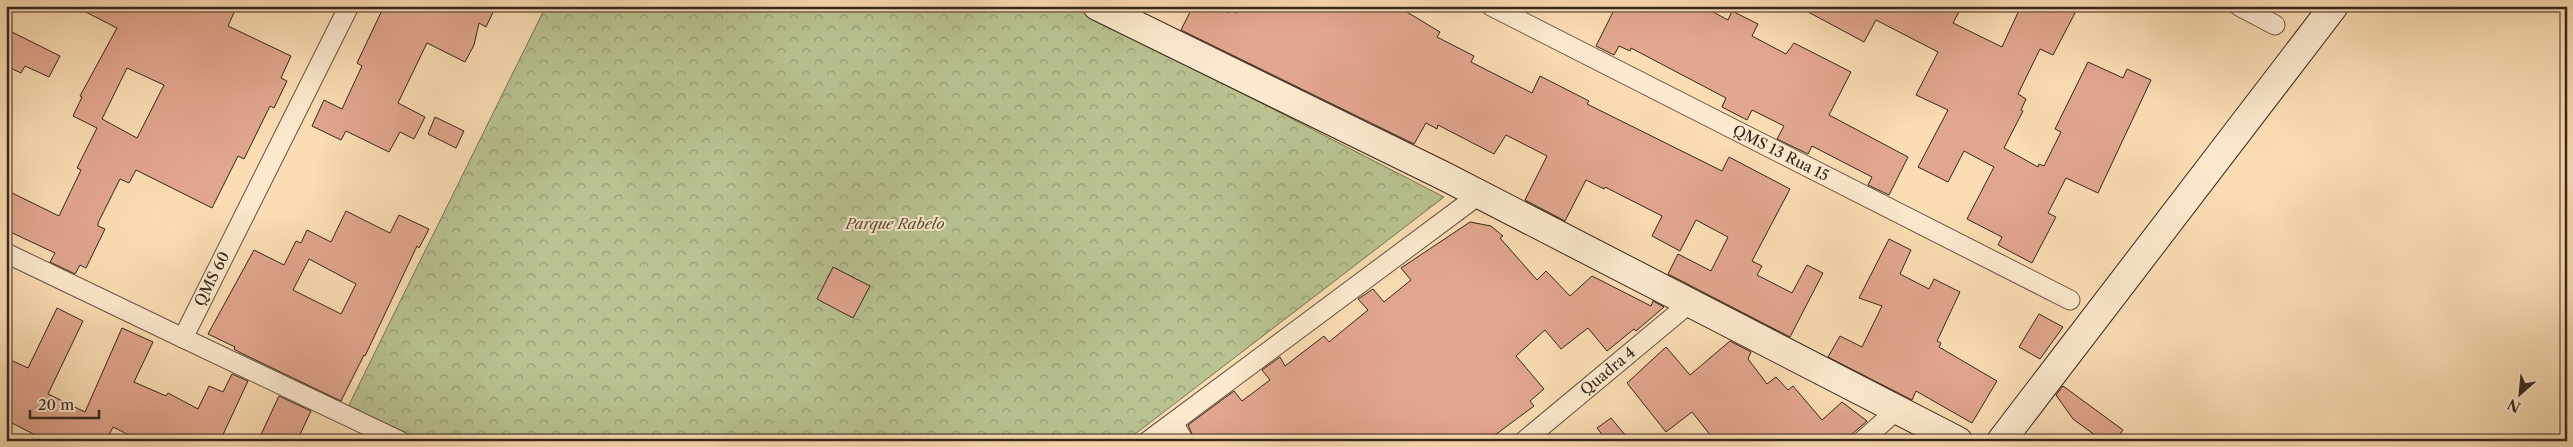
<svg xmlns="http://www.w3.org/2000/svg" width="2573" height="447" viewBox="0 0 2573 447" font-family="'Libre Caslon Text',serif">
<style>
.forest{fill:url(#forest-crowns);stroke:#787456}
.building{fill:#e1a68e;stroke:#37271c;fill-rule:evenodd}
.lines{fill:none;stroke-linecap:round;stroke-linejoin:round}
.street-casing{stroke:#685442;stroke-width:21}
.secondary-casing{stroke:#37271c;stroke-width:30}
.street{stroke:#fce9ce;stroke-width:19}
.secondary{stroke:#fce9ce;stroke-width:28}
.labels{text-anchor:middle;stroke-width:4;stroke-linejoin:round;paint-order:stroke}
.street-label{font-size:15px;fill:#37271c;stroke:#fce9ce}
.park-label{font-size:15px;font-style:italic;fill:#584e39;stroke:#fce9ce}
</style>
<defs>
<pattern id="forest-crowns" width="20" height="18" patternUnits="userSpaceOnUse" patternTransform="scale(1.25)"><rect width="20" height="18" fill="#b9c291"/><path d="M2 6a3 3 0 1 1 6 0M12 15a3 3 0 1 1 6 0" fill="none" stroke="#979e76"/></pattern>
</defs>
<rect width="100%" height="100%" fill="#fbddb3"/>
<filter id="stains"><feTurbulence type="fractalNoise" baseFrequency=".004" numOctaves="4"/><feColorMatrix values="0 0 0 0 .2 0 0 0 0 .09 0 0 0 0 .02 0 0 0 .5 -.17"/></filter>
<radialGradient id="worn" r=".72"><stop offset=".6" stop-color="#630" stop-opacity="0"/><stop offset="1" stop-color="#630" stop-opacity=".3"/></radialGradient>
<path class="forest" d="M546,6H1073L1444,197L1126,441H406L346,411Z"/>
<g class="building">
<path d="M74,6H237L228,26L291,56L281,78L287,81L274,108L270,106L244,159L238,156L212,208L136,170L129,183L120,179L98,223V226L105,229L86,268L80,265L75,274L50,262L55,253L6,230V190L59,216L81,170L77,168L97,128L73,116L82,97L80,96L117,28ZM127,68L164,85L137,138L102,119Z"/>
<path d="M384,6H496L486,27L479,23L474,45L465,62L427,43L398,103L425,117L414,139L400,132L389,152L346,131L341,140L312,126L324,100L342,109L362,66L357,63Z"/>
<path d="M1193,6H1216L1229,13L1230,10L1237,13L1241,6H1397L1440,32L1437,37L1474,56L1471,62L1532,93L1540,76L1589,101L1587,104L1722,171L1729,157L1790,189L1752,261L1762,266L1757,275L1792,293L1807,265L1823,273L1790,337L1668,274L1678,254L1711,271L1728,237L1696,220L1680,251L1652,236L1662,216L1605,187L1604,189L1586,180L1565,221L1525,200L1547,156L1506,135L1494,154L1438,125L1437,129L1426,123L1414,144L1181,30Z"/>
<path d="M1616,6H1702L1728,20L1732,11L1758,24L1752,36L1786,54L1794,43L1851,72L1829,115L1908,157L1889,195L1868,185L1872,177L1812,146L1808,154L1777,139L1784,126L1752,110L1747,120L1722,107L1726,98L1631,48L1630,51L1619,46L1614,55L1596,46Z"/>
<path d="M1797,6H1962L1953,23L2002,47L2021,6H2062L2075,13L2053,55L2040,49L2018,94L2026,99L2021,110L2023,111L2004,148L2038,167L2039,164L2044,166L2061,132L2055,129L2088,62L2123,78L2127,69L2151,80L2098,193L2066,178L2048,213L2056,217L2032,263L1998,245L2002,237L1967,219L1994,167L1964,151L1948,182L1918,167L1948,110L1916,95L1938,52L1876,20L1864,42Z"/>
<path d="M6,29L60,56L49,77L25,66L21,73L6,66Z"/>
<path d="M435,117L464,131L456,148L428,134Z"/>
<path d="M346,211L390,233L399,215L429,229L419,248L417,246L365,356L364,355L341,401L241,353L234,349L235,347L208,334L254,250L284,265L296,241L301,243L307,230L331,242ZM309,259L356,284L341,314L293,290Z"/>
<path d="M1470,222L1491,226L1503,236L1500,238L1537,280L1546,271L1570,296L1592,276L1651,306L1653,301L1664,307L1636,331L1634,329L1607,351L1588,328L1561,349L1545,330L1516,356L1544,389L1530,401L1534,406L1487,441H1195L1188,425L1234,391L1242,401L1270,380L1262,370L1280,357L1285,366L1324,336L1329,342L1368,310L1358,299L1373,289L1384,302L1411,280L1401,268Z"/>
<path d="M1889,239L1911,250L1900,274L1929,289L1934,279L1960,292L1937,341L1941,343L1939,347L1997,381L1972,423L1916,391L1912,400L1828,357L1840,336L1862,347L1882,306L1859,298Z"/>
<path d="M833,267L870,286L853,318L817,299Z"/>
<path d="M57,308L83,321L48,394L85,412L122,328L153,342L134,382L166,396L168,393L198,409L209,386L223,392L232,374L248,381L220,441H141L113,427L106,441H47L6,420V358L28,368Z"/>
<path d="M2039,314L2063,327L2040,359L2019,347Z"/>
<path d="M1730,341L1751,352L1748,359L1767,384L1776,377L1788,390L1793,386L1822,420L1842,402L1867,421L1844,441H1715L1692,412L1666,432L1627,383L1666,347L1690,375Z"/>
<path d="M2063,386L2123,430L2115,441H2103L2073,419L2056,395Z"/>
<path d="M279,396L311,411L297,441H258Z"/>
<path d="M1611,418L1630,441H1607L1597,428Z"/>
</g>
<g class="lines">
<g class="street-casing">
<g id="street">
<path d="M349,6L183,338L400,441"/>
<path id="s1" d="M1491,6L2070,300"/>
<path d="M2239,6L2275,25"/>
<path d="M6,253L183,338"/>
<path d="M1173,423L1184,441"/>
<path d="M1148,441L1480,194"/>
<path id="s2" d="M1524,441L1691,302"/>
<path d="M1862,441L1898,409"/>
</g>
</g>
<g class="secondary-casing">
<g id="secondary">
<path d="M1097,6L1444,176L1958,441"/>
<path d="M2001,441L2334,6"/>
</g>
</g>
<use href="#street" class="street"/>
<use href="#secondary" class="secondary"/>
</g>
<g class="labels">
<g class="street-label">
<text dy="5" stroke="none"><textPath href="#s1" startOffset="325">QMS 13 Rua 15</textPath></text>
<text transform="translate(212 279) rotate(-63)" y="5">QMS 60</text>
<text dy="5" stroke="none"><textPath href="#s2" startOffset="109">Quadra 4</textPath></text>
</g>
<g class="park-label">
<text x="895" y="229">Parque Rabelo</text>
</g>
</g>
<rect width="2573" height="447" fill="none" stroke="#fbddb3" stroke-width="25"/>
<rect x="8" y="8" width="2558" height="432" fill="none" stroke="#37271c" stroke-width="2.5"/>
<rect x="12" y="12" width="2548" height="422" fill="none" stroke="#37271c"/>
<g transform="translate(2520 394) rotate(207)" stroke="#fce9ce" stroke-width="4" paint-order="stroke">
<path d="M0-4L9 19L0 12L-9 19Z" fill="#37271c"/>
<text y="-8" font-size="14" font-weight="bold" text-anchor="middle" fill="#37271c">N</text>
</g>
<path d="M30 410v8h69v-8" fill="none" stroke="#37271c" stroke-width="2.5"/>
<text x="38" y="410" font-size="15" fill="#37271c" stroke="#fce9ce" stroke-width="4" paint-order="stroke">20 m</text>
<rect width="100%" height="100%" filter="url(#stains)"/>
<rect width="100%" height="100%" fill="url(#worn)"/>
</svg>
